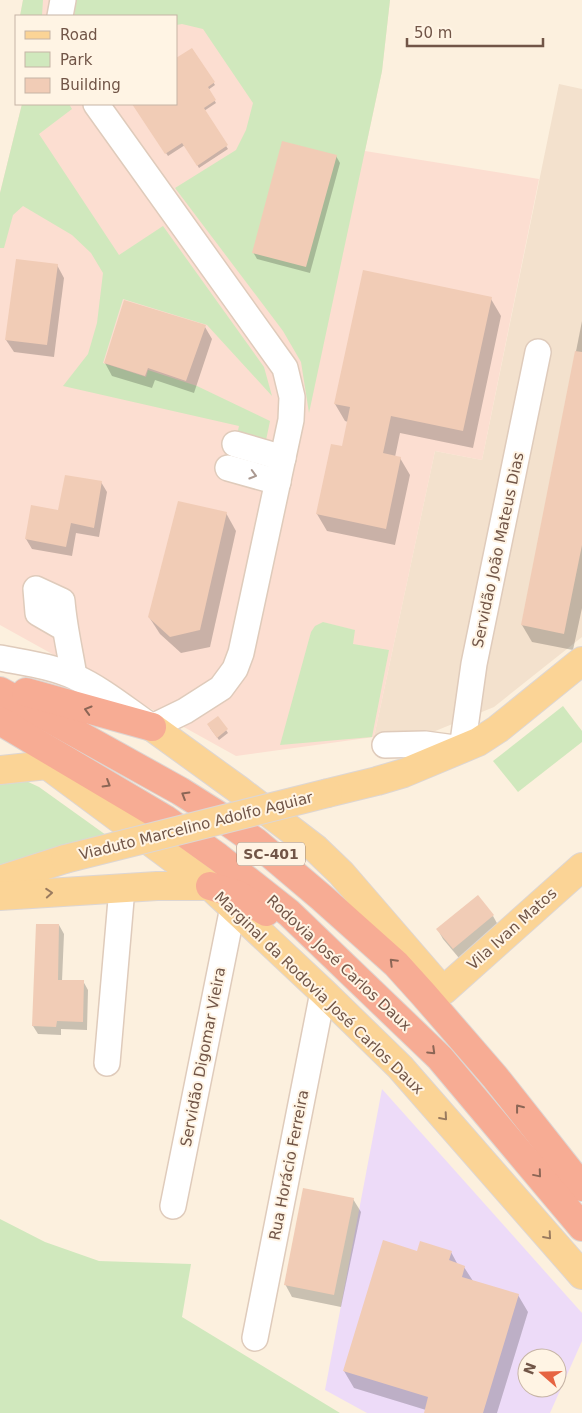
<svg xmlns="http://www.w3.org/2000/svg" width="582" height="1413" viewBox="0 0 582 1413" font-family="'DejaVu Sans',sans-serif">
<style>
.residential{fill:#f3e1cd}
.commercial{fill:#fcded1}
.education{fill:#eddbf8;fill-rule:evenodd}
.green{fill:#d0e8bd}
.shadow{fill:#0003}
.building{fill:#f1ccb6}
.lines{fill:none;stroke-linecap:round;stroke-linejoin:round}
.minor-casing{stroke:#dfcbbb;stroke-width:28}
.major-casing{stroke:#ddd6d3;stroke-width:30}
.highway-casing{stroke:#ddd6d3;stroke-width:30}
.minor{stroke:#fff;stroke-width:25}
.major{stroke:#fbd496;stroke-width:28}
.highway{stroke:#f7ac94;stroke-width:28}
.major-bridge-casing{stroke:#ddd6d3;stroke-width:30;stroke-linecap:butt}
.major-bridge{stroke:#fbd496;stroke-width:28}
.oneway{stroke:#aa9991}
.oneway2{stroke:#8c6656}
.oneway3{stroke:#9a7b5f}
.labels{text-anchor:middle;stroke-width:4;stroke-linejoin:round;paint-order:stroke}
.shield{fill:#fff4e4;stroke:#9c8576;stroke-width:1}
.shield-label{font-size:14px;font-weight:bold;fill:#715547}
.street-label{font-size:15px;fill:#715547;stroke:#fff4e4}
</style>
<rect width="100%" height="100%" fill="#fcf0de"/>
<path class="residential" d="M559,84L582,89V637L494,707L428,734L374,737L435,451L482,460Z"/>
<path class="commercial" d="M23,0H390L382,71L365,151L539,179L482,460L435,451L374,737L236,756L0,625V193L22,104H176V16H20Z"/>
<path class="education" d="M382,1089L582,1313V1341L550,1413H367L325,1390ZM527,1358H557V1388H527Z"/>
<g class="green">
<path d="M23,0H43L42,16H20Z"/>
<path d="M76,0H390L382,71L309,413L301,362L283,331L175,188L236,150L246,130L253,103L203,29L182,24L176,25V16H74Z"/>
<path d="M22,104H69L72,109L39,134L119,255L163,226L264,367L272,396L207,325L123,299L103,363L146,377L148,370L197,386L270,421L265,445L236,439L239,426L63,386L88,354L97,323L103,273L91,253L72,235L23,206L13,215L4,248H0V193Z"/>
<path d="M323,622L355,630L353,644L389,650L372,737L280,745L311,632L315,626Z"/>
<path d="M563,706L582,731V742L518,792L493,761Z"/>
<path d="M22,779L39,787L106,835L0,868V781Z"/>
<path d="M0,1219L45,1242L99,1261L191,1264L182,1317L340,1413H0Z"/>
</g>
<g class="shadow">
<path d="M192,49L215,85L208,90L216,103L204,111L228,149L199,168L185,145L168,156L134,104H176Z"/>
<path d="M336,156L340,163L310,273L257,259L253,252Z"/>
<path d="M57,265L64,278L54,357L14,352L6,340Z"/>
<path d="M491,299L501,316L473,448L400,433L395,457L400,458L410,475L395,545L327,531L317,514L343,447L348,422L345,421L335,404Z"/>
<path d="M582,321V608L573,650L532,642L522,625Z"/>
<path d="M205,327L212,339L194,393L155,380L152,388L112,376L105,363Z"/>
<path d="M101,482L107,492L99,537L76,533L72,556L32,549L26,539L59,512Z"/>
<path d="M226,513L236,531L210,647L181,653L160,634L149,617Z"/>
<path d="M218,718L228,733L219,740L210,728Z"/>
<path d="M493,916L498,925L459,958L443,939L438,930Z"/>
<path d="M59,925L64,934L62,981H83L88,990L87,1030L61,1029V1035L38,1034L33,1026Z"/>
<path d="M353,1199L361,1212L341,1307L292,1297L285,1284Z"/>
<path d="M418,1252H451L458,1265L464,1267L473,1281L518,1295L528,1312L497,1413H425L426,1410L354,1388L344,1371Z"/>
</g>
<g class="building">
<path d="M192,48L215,82L208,87L216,100L204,108L228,145L197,166L182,143L165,154L132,104H176V58Z"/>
<path d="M282,141L337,155L306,267L252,253Z"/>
<path d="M16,259L58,264L47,345L5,340Z"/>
<path d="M363,270L492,297L463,431L391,416L383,453L401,457L386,529L316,514L331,444L342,446L350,407L334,404Z"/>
<path d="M124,300L206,325L186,381L148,368L145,376L104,363Z"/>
<path d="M575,351L582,352V545L564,634L521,625Z"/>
<path d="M65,475L102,481L94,528L71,523L66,547L25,539L31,505L58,510Z"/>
<path d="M178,501L227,512L200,630L170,637L148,617Z"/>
<path d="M218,716L228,729L217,738L207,724Z"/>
<path d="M478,895L494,915L453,949L436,929Z"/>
<path d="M36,924H59L58,980H84L83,1022L57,1021L56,1027L32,1026Z"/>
<path d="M303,1188L354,1198L334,1295L284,1285Z"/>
<path d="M383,1240L417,1251L420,1241L452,1251L449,1260L465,1266L462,1277L519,1294L483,1413H424L428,1397L343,1371Z"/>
</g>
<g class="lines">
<g class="minor-casing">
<g id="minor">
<path d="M60,16L63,0"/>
<path d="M235,444L283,458"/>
<path d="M228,468L278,482"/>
<path d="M64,628L38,613L36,589L62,601C64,627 70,651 74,676"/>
<path d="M0,658C25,663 52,666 75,677C102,689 127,710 152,727L185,711L221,688L235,669L241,653L291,420L292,397L285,368L96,104"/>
<path d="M385,745L425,744L462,749L474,664L538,352"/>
<path d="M107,1063L122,888"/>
<path d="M173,1206L233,907"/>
<path d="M255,1338L323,992"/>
</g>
</g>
<g class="major-casing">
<g id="major">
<path d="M152,727L239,790L316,849L341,873L443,991L582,867"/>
<path d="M0,770L47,765L210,886L323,992L400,1067L582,1275"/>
<path d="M328,793L377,781L404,773L478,742L498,729L582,661"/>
<path d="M0,880L65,859"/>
<path d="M0,896L157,886H210"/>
</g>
</g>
<g class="highway-casing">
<g id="highway">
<path d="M0,691L180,791L218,815L256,842L321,897L396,964L424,995L495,1077L582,1187"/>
<path d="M26,692L152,727"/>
<path d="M0,721L165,819L218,857L289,913L440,1058L582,1227"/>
<path d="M210,886L239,895L266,912"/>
</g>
</g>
<use href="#minor" class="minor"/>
<use href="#major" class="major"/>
<use href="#highway" class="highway"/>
<g class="major-bridge-casing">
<path id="major-bridge" d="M65,859L328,793"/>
</g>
<use href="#major-bridge" class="major-bridge"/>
</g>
<defs><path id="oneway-chevron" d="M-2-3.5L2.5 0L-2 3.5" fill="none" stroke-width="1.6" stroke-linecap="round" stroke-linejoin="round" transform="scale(1.25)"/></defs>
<use class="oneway" href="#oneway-chevron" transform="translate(253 475) rotate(16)"/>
<g class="oneway2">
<use href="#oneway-chevron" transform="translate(88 710) rotate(-164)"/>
<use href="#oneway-chevron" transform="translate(107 784) rotate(31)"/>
<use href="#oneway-chevron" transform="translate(185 795) rotate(-149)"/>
<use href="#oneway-chevron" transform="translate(393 962) rotate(-135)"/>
<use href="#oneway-chevron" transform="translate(432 1051) rotate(44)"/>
<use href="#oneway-chevron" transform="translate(519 1108) rotate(-128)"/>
<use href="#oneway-chevron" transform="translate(538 1174) rotate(50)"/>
</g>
<g class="oneway3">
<use href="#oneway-chevron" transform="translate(49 893) rotate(-4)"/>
<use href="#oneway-chevron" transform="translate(444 1117) rotate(49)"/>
<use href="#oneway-chevron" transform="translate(548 1236) rotate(49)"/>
</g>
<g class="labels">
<rect class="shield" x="237" y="842.5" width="68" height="23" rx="4"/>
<g class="shield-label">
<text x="271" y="859">SC-401</text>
</g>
<g class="street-label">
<text transform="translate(498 550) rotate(-78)" y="5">Servidão João Mateus Dias</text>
<text transform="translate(196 826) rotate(-14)" y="5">Viaduto Marcelino Adolfo Aguiar</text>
<text transform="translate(512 929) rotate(-42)" y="5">Vila Ivan Matos</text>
<text transform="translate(339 963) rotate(43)" y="5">Rodovia José Carlos Daux</text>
<text transform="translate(319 993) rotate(44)" y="5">Marginal da Rodovia José Carlos Daux</text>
<text transform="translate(203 1057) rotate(-79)" y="5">Servidão Digomar Vieira</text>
<text transform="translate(289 1165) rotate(-79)" y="5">Rua Horácio Ferreira</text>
</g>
</g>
<rect x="15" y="15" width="162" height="90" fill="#fff4e4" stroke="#c6b4a5"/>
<rect x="25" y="31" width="25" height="8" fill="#fbd496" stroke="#c6b4a5"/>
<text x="60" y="40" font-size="15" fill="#715547">Road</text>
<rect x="25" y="52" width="25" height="15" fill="#d0e8bd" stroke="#c6b4a5"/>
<text x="60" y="65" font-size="15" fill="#715547">Park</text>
<rect x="25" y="78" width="25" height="15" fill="#f1ccb6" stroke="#c6b4a5"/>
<text x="60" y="90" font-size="15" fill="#715547">Building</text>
<g transform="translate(542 1373) rotate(290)"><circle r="24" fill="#fff4e4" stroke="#c6b4a5"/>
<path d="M0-4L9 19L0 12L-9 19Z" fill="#e66442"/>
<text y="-8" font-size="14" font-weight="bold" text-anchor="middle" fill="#715547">N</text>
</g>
<path d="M407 38v8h136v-8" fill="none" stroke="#715547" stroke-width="2.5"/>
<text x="414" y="38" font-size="15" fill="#715547" stroke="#fff4e4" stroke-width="4" paint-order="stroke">50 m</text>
</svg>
